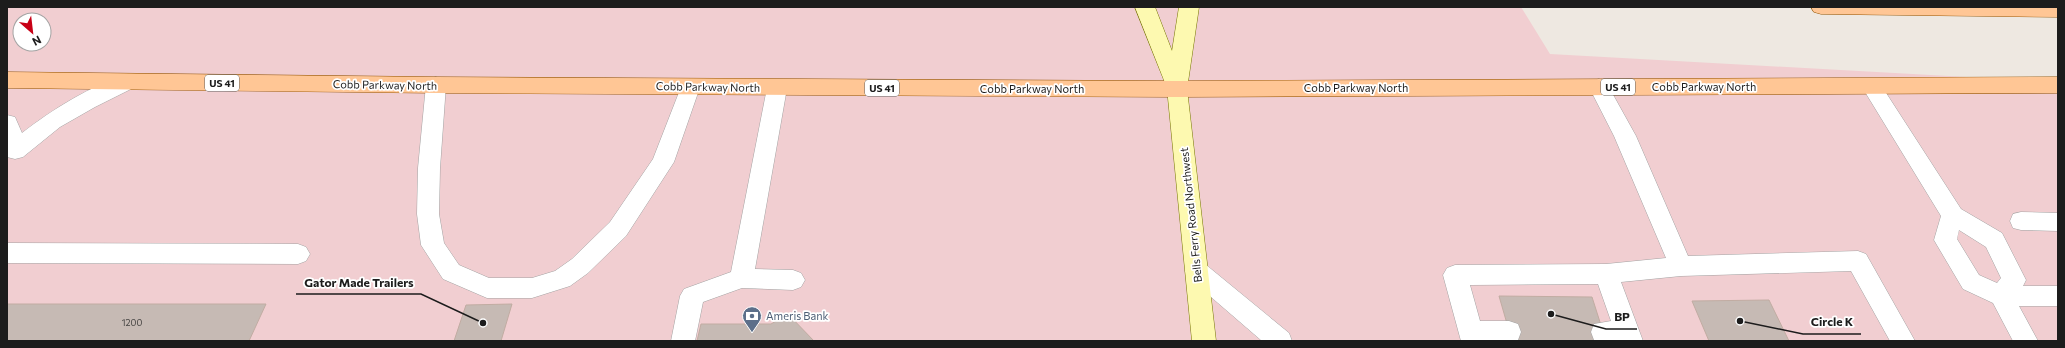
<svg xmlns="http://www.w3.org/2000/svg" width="2065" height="348" viewBox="0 0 2065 348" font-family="Commissioner,sans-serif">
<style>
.commercial{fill:#f1ced1;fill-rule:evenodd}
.building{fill:#c6bab4;stroke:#c1aca2}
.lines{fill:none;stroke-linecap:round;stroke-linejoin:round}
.lane-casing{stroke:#a3a3a3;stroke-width:1}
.secondary-casing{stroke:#767600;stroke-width:1}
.primary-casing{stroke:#945300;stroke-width:1}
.lane{fill:#fff;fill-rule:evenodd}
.secondary{fill:#fdf9b0;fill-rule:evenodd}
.primary{fill:#ffc695;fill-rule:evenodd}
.labels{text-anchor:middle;stroke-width:3.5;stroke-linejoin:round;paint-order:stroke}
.number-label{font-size:9px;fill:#464442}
.shield{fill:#fff;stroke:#606060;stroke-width:1}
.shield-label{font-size:10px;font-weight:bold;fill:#1c1c1c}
.street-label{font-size:11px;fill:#1c1c1c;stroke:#fff}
.service-label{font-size:11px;fill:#4e5e75;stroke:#fff;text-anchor:start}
.leader{fill:none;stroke:#1c1c1c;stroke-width:1.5}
.callout-dot{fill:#1c1c1c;stroke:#fff;stroke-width:1.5}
.callout-label{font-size:12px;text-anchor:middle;font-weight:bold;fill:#1c1c1c;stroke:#fff;stroke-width:3.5;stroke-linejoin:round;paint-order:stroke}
</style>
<rect width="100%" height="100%" fill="#eee8e1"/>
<path class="commercial" d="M7,7H1521L1550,54L2058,82V341H7ZM20,20H44V44H20Z"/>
<g class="building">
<path d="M1499,296L1592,297L1606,341H1512Z"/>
<path d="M1769,300L1789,341H1709L1692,301Z"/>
<path d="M7,304H266L249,341H7Z"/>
<path d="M512,304L501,341H454L466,305Z"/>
<path d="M788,314L814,341H697L701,324H771Z"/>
</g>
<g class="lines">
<g class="lane-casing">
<g id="lane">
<path d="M128,74L135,77L138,82L135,87L95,107L60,127L23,157L15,159L7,157V115L15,117L22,133C53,109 90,86 128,74Z"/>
<path d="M436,77L443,80L446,85L440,168L439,214L444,243L459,265L489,278H532L555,271L572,259L610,222L653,159L683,82L690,79L697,82L700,87L674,162L626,236L588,273L570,286L532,298H487L443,279L421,245L417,214L418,168L426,85L429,80Z"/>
<path d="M1599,79L1606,82L1636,136L1688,256L1858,251L1866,254L1915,341H1890L1851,271L1681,276L1621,282L1643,341L1594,340L1591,332L1594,324L1611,321L1598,284L1470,285L1480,321H1509L1518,324L1521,332L1518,340L1514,341H1461L1443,275L1447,268L1455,265L1606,264L1666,258L1614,136L1589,87L1592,82Z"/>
<path d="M1872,79L1879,82L1961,209L2002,233L2026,280L2023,286H2058V306H2019L2038,341H2013L1993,303L1963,289L1934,240L1941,216L1862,87L1865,82ZM1959,230L1986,247L2001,278L1997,283L1979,275L1957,239Z"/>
<path d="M777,80L784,83L787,88L755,269L793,270L801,273L805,280L801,287L793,290L742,288L703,302L695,341H671L680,296L684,289L731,272L767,88L770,83Z"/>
<path d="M2021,212L2058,213V231L2021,230L2013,228L2010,221L2013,214Z"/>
<path d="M7,243L298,244L306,247L310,254L306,261L298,264L7,263Z"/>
<path d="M1197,261L1205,264L1289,333L1292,341H1262L1189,278L1185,271L1189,264Z"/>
</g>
</g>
<g class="secondary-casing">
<path id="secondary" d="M1135,7H1155L1172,51L1179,7H1199L1187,89L1216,341H1192L1167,88Z"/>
</g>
<g class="primary-casing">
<g id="primary">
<path d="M1811,7H2058V17L1821,14L1814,12Z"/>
<path d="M7,72L436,77L1177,81L2058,77V93L1177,97L436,93L7,88Z"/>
</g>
</g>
<use href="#lane" class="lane"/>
<use href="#secondary" class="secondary"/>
<use href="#primary" class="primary"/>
</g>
<defs>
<g id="bank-pin" transform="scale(1)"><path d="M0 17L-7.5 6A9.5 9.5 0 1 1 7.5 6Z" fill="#5c6f8a" stroke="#fff"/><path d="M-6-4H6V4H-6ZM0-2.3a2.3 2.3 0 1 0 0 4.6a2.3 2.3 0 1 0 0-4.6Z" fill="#fff"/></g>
</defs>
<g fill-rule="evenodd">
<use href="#bank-pin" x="752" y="316"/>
</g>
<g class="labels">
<g class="number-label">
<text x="132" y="326">1200</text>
</g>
<g class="shield">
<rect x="205" y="75" width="34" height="16" rx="3"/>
<rect x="1601" y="79" width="34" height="16" rx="3"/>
<rect x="865" y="80" width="34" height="16" rx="3"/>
</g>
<g class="shield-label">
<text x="222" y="87">US 41</text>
<text x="1618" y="91">US 41</text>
<text x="882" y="92">US 41</text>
</g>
<g class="street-label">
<text transform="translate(385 85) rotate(1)" y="4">Cobb Parkway North</text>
<text transform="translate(708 87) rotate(1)" y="4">Cobb Parkway North</text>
<text x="1704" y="91">Cobb Parkway North</text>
<text x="1356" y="92">Cobb Parkway North</text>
<text x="1032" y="93">Cobb Parkway North</text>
<text transform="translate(1191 215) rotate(-96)" y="4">Bells Ferry Road Northwest</text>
</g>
<g class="service-label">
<text x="766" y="320">Ameris Bank</text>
</g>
</g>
<path class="leader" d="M483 323L421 294H296M1551 314L1606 329H1637M1740 321L1803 334H1861"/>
<g class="callout-dot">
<circle cx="483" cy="323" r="4"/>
<circle cx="1551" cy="314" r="4"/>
<circle cx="1740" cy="321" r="4"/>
</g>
<g class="callout-label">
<text x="359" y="287">Gator Made Trailers</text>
<text x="1622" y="321">BP</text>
<text x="1832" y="326">Circle K</text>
</g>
<rect width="2065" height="348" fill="none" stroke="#1c1c1c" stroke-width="16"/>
<g transform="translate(32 32) rotate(152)"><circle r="19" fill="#ffffff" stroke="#a4a4a4"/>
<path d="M0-3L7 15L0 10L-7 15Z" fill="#c80016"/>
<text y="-6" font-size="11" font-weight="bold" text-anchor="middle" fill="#1c1c1c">N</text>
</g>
</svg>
